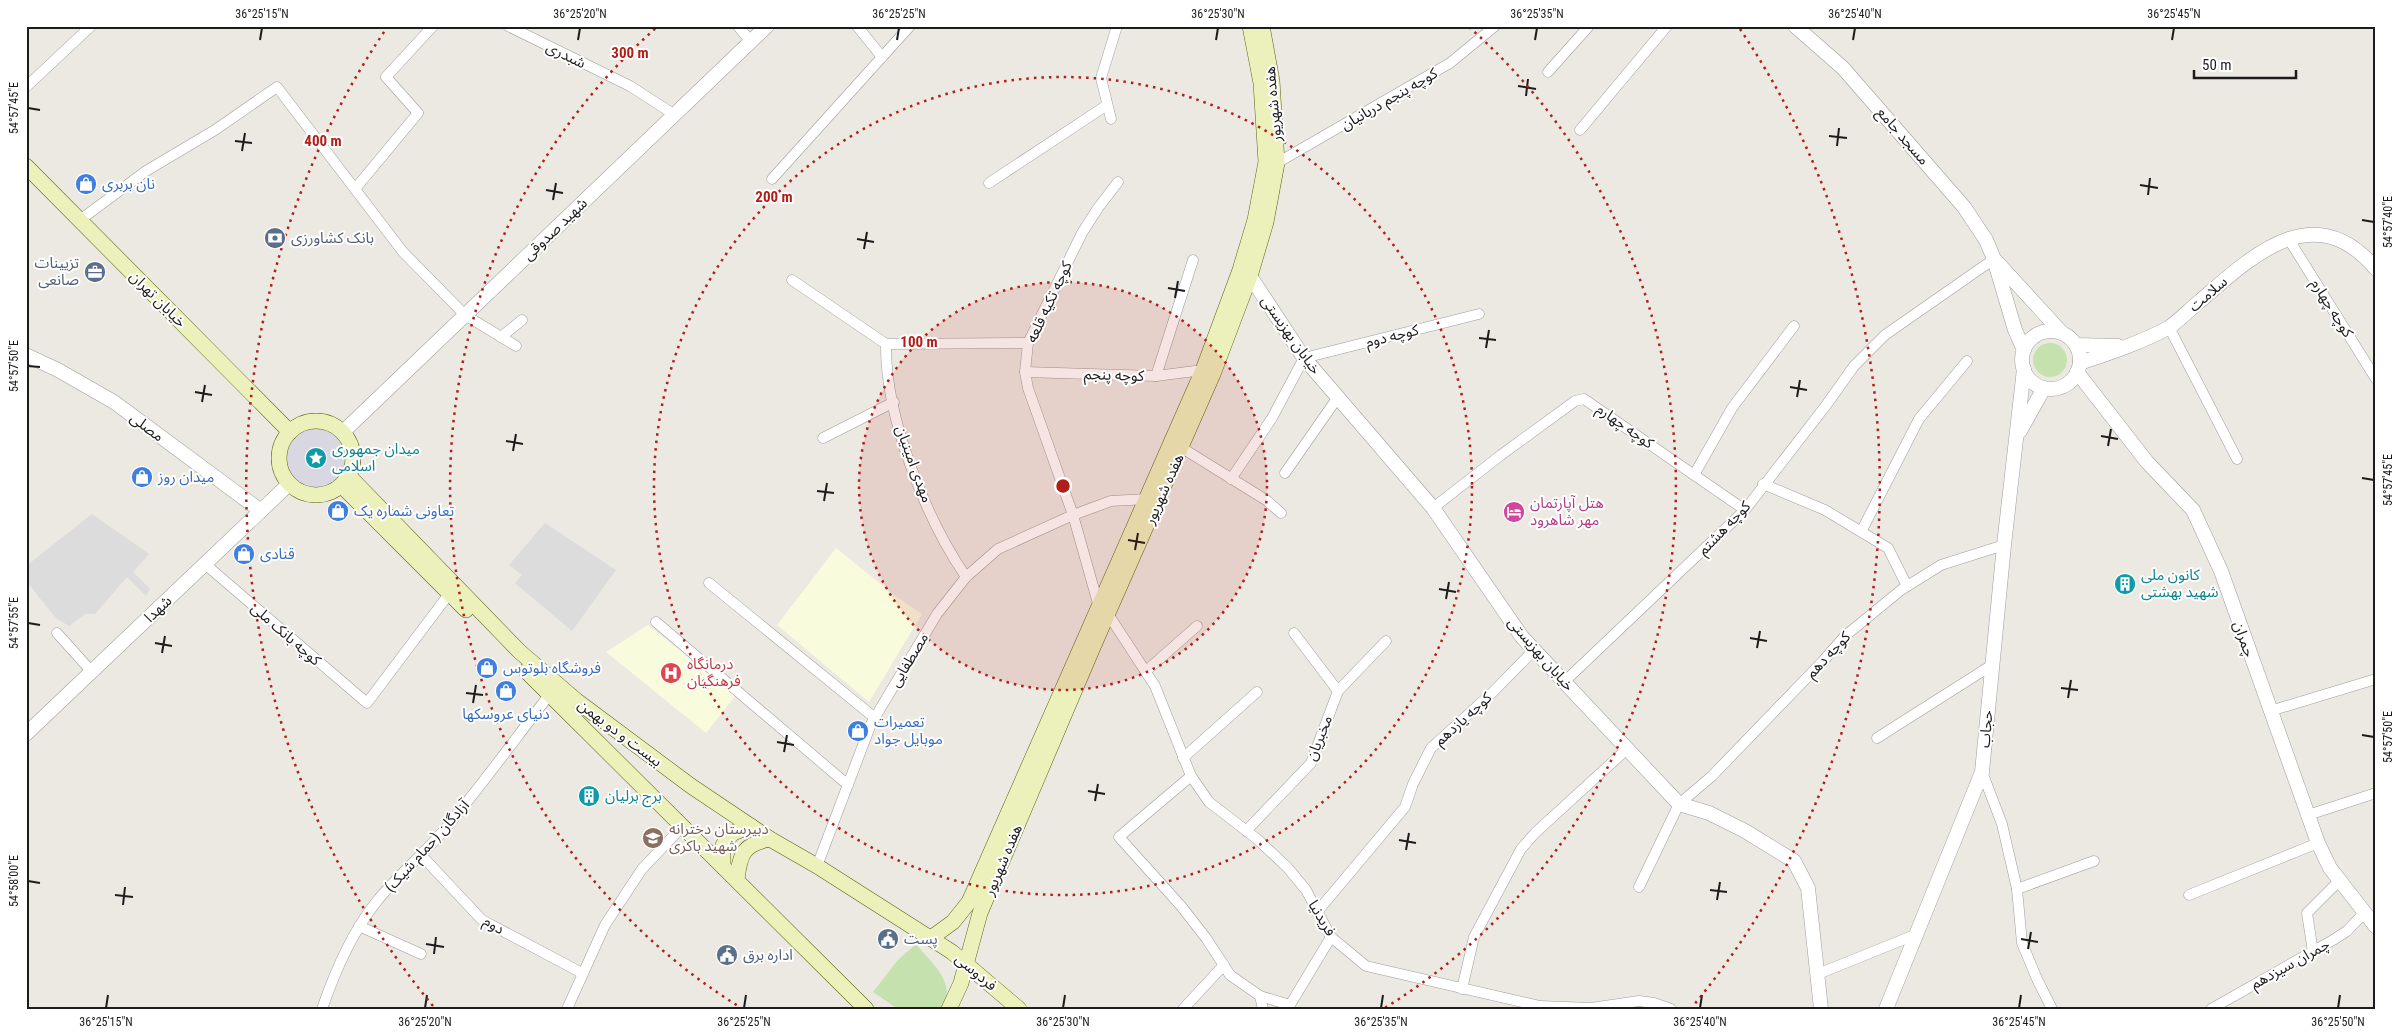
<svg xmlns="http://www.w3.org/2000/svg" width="2402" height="1035" viewBox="0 0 2402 1035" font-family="'Roboto Condensed','Noto Sans Arabic',sans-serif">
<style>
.education{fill:#f9fbdd}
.grass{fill:#c5e1ae}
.parking{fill:#dcdcdc}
.plaza{fill:#d8d7e2}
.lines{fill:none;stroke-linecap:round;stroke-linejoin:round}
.minor-casing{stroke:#9d9d9d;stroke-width:11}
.tertiary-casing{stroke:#9d9d9d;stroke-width:15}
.secondary-casing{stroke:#596511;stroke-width:16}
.minor{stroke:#fff;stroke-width:10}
.tertiary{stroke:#fff;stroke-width:14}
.secondary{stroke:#ecf1bc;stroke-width:15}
.ticks{fill:none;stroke:#1c1c1c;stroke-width:2}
.ring{fill:none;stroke:#b11d17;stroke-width:2.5;stroke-dasharray:2.5 5}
.labels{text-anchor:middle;stroke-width:4;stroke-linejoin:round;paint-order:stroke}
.street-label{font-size:15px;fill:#1c1c1c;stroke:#fff}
.shop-label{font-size:15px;fill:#366cbe;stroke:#fff;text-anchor:start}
.service-label{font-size:15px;fill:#4e5e75;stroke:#fff;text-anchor:start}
.culture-label{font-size:15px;fill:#0d838f;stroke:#fff;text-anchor:start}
.hotel-label{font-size:15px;fill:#b23c85;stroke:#fff;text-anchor:start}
.health-label{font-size:15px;fill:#be3a42;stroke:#fff;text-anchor:start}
.education-label{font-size:15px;fill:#785e54;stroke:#fff;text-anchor:start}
.centre{fill:#b11d17;stroke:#fff;stroke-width:2.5}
.ring-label{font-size:15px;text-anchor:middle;font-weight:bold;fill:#b11d17;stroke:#fff;stroke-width:4;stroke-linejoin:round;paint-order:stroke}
.neatline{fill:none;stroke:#1c1c1c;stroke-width:2}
.ticks-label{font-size:12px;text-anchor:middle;fill:#1c1c1c}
</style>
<rect width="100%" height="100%" fill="#ece9e3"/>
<g class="education">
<path d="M836,548L894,595L922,614L869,702L777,625Z"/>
<path d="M648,625L736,695L706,733L606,652Z"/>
</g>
<g class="grass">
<circle cx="2050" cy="360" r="17"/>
<path d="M916,944C931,963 960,985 940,1009H898L873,992L898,960Z"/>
</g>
<g class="parking">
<path d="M92,514L149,554L133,572L150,589L146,596L127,577L95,614H85L69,626L56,618L26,581V566Z"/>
<path d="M545,523L616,570L572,631L515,583L522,575L509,565Z"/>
</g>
<circle class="plaza" cx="316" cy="458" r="37"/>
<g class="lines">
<g class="minor-casing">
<g id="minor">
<path d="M508,26L630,86L675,115"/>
<path d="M738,26L751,42"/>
<path d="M857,26L882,57"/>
<path d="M1548,72L1589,26"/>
<path d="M26,87L91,26"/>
<path d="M1111,119L1101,78L1117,26"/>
<path d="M1580,130L1667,26"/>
<path d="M1277,163L1450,63L1495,26"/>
<path d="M772,179L910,26"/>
<path d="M989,183L1107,105"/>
<path d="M355,189L418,113L386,77L433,26"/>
<path d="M80,220L146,171L215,130L277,87L403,252L465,315L516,346"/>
<path d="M2288,238L2376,379"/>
<path d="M792,280L886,344L1028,343"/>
<path d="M2169,327L2237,459"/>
<path d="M501,337L522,320"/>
<path d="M886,344C885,416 925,517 966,577"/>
<path d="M1025,372L1156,376L1203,370"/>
<path d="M1156,376L1193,260"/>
<path d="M823,438L894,402"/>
<path d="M1182,448L1266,500L1281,513"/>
<path d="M1285,473L1338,397"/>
<path d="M1694,475L1732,408L1794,326"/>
<path d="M1231,479L1272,418L1304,358L1479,314"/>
<path d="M1763,484L1825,510L1888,548L1907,586"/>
<path d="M1433,508L1501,455L1575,401L1584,399L1745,510"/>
<path d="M1862,530L1919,419L1967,361"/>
<path d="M205,564L367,703L449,594"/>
<path d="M709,583L875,718"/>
<path d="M1099,607L1073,515L1028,388L1025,372L1028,343L1082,233L1098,208L1118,182"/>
<path d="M1108,614L1155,686L1191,776L1209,802L1257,839L1287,867L1306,890L1331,937L1366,966L1540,1006L1591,1008L1639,1001L1654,1003L1671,1009"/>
<path d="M656,622L848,785"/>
<path d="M57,633L92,672"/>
<path d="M1294,633L1338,691"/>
<path d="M1146,671L1197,626"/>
<path d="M1564,682L1745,510L1827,404L1854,366L1885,335L1994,259"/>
<path d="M2270,711L2376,679"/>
<path d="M1877,738L1992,665"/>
<path d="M1183,758L1257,692"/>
<path d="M1982,772L2002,824L2017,889L2022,943L2037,979L2052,1009"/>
<path d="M1191,776L1119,837L1181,906L1206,938L1230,975L1260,996L1263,1009"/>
<path d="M2308,815L2376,793"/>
<path d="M1246,831L1311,763L1338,691L1386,641"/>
<path d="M422,856L482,920L582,973"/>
<path d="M817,866L871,724L937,614L966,577L998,549L1073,515L1111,501L1147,499"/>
<path d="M1639,887L1679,804L1712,776L1822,662L1845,636L1901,590L1941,565L2004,545"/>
<path d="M2017,889L2094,861"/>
<path d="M2189,895L2318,843"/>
<path d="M1317,912L1405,807L1413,784L1431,748L1493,692L1534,650"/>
<path d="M359,926L421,954"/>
<path d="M2313,952L2307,913L2339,881"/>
<path d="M1818,974L1917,934"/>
<path d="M1462,989L1474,937L1521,849L1535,833L1627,749"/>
<path d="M1260,996L1290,1005L1331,937"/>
<path d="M322,1009C335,971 352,932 377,901C398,875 424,854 445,829C482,785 515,739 550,694"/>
<path d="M567,1009L605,925L642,869L682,827"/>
<path d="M1183,1009L1224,965"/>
<path d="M2211,1009L2333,940L2347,931L2364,913"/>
</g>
</g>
<g class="tertiary-casing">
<g id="tertiary">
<path d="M1795,26L1843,68L1964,207L1986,240L1994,259L2015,330L2024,350"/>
<path d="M1996,261L2062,333"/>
<path d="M1250,276L1304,358L1433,508L1522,637L1679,804L1709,813L1745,831L1794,861L1808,888L1821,1009"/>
<circle cx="2051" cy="360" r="29"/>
<path d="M2076,345L2118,346"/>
<path d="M26,355L58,370L114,402L261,511"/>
<path d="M2080,363C2109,353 2140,343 2168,328C2179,321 2189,310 2200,301C2253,255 2315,196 2376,269"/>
<path d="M2077,372L2147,462L2193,510L2221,571L2318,843L2330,868L2376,927"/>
<path d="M2020,431L2044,388"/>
<path d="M343,432L767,26"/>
<path d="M26,734L289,484"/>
<path d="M1886,1009L1982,772L2004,545L2024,369"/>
</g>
</g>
<g class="secondary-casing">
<g id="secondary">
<path d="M26,166L290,432"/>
<circle cx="316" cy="458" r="37"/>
<path d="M349,476L520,652L577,701L691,786L770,839L817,866L952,952L1019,1009"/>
<path d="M342,486L466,610"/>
<path d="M526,671L866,1009"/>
<path d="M723,866V845L733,833L751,826"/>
<path d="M737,879C740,853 744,844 770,839"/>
<path d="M931,938L953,922L969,902L1203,370L1240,270L1255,220L1266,162L1261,83L1250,26"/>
<path d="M949,1009L961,983L980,913L1093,647L1213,374L1250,276L1266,222L1277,163L1272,81L1262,26"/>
</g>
</g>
<use href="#minor" class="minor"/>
<use href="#tertiary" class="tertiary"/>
<use href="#secondary" class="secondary"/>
</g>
<path class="ticks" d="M260,40L262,28M578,40L580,28M897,40L899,28M1216,40L1218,28M1535,40L1537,28M1853,40L1855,28M2172,40L2174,28M1518,86L1536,89M1526,96L1528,79M28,108L40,110M1829,136L1847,138M235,141L252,143M1837,146L1839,128M242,151L245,133M2140,185L2158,188M546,190L563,193M2148,195L2150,178M553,200L556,183M2362,220L2374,222M857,239L874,242M864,249L867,232M1168,288L1185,291M1175,298L1178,281M1479,338L1496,340M1486,348L1489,330M28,366L40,367M1790,387L1807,390M195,392L212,395M1797,397L1800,380M202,402L205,385M2101,436L2118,439M506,441L523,444M2108,446L2111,429M513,451L516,434M2362,478L2374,480M817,491L834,493M824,501L827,483M1128,540L1145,543M1135,550L1138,533M1439,589L1456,592M1446,599L1449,582M28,623L40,625M1750,638L1767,641M155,643L172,646M1757,648L1760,631M162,653L165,636M2061,688L2078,690M466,693L483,695M2068,698L2071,680M473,703L476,685M2362,735L2374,737M777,742L794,745M784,752L787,735M1088,791L1105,794M1095,801L1098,784M1399,840L1416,843M1406,850L1409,833M28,881L40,883M1710,890L1727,892M115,895L133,897M1717,900L1720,882M123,905L125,887M2021,939L2038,942M426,944L444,947M2028,949L2031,932M434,954L436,937M106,1008L108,995M425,1008L427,995M744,1008L746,995M1063,1008L1065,995M1381,1008L1383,995M1700,1008L1702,995M2019,1008L2021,995M2338,1008L2340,995"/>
<circle cx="1063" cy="486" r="204" fill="#b11d17" fill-opacity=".12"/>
<g class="ring">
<circle cx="1063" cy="486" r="204"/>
<circle cx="1063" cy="486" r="409"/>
<path d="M743 1009A613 613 0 0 1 657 27M1469 27A613 613 0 0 1 1383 1009"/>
<path d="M433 1006A817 817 0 0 1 386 29M1740 29A817 817 0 0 1 1693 1006"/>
</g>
<defs>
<g id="shop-disc" transform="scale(1.125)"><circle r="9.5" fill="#3f7fe0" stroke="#fff"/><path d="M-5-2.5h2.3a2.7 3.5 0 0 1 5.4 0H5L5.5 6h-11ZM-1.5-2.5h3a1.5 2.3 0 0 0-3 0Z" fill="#fff"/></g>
<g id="bank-disc" transform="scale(1.125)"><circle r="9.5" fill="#5c6f8a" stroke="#fff"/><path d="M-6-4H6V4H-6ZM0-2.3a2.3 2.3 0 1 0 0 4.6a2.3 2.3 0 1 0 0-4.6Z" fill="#fff"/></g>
<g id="office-disc" transform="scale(1.125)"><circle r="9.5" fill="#5c6f8a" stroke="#fff"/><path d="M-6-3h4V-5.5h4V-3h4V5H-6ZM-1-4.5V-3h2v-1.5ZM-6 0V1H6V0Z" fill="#fff"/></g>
<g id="sight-disc" transform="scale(1.125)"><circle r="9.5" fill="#0f9aa8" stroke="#fff"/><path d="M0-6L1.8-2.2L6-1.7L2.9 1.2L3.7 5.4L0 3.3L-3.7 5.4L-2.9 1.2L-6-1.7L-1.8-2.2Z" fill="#fff"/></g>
<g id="hotel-disc" transform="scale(1.125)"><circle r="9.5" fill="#d1479c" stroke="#fff"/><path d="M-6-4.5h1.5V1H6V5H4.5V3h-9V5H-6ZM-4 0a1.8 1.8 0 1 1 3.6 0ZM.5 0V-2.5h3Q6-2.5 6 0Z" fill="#fff"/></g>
<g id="building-disc" transform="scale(1.125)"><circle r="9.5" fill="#0f9aa8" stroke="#fff"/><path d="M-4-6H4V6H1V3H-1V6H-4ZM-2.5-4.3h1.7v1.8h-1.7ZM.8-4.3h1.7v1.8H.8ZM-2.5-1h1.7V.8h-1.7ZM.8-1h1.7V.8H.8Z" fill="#fff"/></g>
<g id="hospital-disc" transform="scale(1.125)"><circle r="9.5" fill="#e0444e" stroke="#fff"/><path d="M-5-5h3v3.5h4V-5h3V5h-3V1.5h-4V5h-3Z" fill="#fff"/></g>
<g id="school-disc" transform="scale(1.125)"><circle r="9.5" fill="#8d6e63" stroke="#fff"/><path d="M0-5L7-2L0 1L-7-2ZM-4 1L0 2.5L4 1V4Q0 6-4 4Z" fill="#fff"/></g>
<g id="civic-disc" transform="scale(1.125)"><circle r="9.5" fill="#5c6f8a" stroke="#fff"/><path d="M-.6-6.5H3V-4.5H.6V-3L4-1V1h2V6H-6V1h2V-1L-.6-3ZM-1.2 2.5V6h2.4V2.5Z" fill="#fff"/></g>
</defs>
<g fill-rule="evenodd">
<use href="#shop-disc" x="86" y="184"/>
<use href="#bank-disc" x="275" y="238"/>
<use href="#office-disc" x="95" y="272"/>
<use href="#sight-disc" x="316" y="458"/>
<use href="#shop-disc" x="142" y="477"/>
<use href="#shop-disc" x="338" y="511"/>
<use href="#hotel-disc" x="1514" y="512"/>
<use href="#shop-disc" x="244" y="554"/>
<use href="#building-disc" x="2125" y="584"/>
<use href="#shop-disc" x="487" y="668"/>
<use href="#hospital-disc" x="671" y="673"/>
<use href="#shop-disc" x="506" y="691"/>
<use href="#shop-disc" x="858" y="731"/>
<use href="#building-disc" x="589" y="796"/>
<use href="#school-disc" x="653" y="838"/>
<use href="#civic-disc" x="888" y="939"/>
<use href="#civic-disc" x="727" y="955"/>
</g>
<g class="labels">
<g class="street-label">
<text transform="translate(566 55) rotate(26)" y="5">شبدری</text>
<text transform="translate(1389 99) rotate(-30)" y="5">کوچه پنجم دربانیان</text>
<text transform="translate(1273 104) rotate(-95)" y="5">هفده شهریور</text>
<text transform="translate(1903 136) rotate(49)" y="5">مسجد جامع</text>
<text transform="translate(555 229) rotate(-44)" y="5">شهید صدوقی</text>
<text transform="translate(2208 294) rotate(-41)" y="5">سلامت</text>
<text transform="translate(158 299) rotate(45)" y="5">خیابان تهران</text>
<text transform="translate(1049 302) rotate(-65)" y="5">کوچه تکیه قلعه</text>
<text transform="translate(2332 308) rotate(58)" y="5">کوچه چهارم</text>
<text transform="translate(1291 335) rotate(55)" y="5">خیابان بهزیستی</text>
<text transform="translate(1392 336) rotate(-14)" y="5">کوچه دوم</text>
<text transform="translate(1114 375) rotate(2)" y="5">کوچه پنجم</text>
<text transform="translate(1625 426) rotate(35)" y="5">کوچه چهارم</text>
<text transform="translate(147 427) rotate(37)" y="5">مصلی</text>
<text transform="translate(914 464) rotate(70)" y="5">مهدی امینیان</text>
<text transform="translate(1164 489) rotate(-66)" y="5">هفده شهریور</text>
<text transform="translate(1724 528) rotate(-46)" y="5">کوچه هشتم</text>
<text transform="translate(158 609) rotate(-44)" y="5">شهدا</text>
<text transform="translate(286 634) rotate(41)" y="5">کوچه بانک ملی</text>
<text transform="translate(2244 639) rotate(71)" y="5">چمران</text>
<text transform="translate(1541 654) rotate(49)" y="5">خیابان بهزیستی</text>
<text transform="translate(1828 655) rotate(-47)" y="5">کوچه دهم</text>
<text transform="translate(909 660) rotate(-59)" y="5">مصطفایی</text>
<text transform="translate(1463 719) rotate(-42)" y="5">کوچه یازدهم</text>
<text transform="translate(1986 729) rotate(-85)" y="5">حجاب</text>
<text transform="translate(620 733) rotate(37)" y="5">بیست و دو بهمن</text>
<text transform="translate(1319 738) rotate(-68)" y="5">مخبریان</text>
<text transform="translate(427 846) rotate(-48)" y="5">آزادگان (حمام شیک)</text>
<text transform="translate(1003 860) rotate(-67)" y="5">هفده شهریور</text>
<text transform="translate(1322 918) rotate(59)" y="5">فریدنیا</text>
<text transform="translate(494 925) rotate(31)" y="5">دوم</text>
<text transform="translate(2290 964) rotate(-29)" y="5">چمران سیزدهم</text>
<text transform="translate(976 972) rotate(40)" y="5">فردوسی</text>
</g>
<g class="shop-label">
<text x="102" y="189">نان بربری</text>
<text x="158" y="482">میدان روز</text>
<text x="354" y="516">تعاونی شماره یک</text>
<text x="260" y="559">قنادی</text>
<text x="503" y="673">فروشگاه بلوتوس</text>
<text x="506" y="719" text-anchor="middle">دنیای عروسکها</text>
<text x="874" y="727">تعمیرات<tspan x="874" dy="17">موبایل جواد</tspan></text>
</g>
<g class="service-label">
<text x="291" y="243">بانک کشاورزی</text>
<text x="79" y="268" text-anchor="end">تزیینات<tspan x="79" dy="17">صانعی</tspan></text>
<text x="904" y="944">پست</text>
<text x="743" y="960">اداره برق</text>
</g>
<g class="culture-label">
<text x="332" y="454">میدان جمهوری<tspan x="332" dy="17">اسلامی</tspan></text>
<text x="2141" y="580">کانون ملی<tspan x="2141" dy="17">شهید بهشتی</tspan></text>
<text x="605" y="801">برج برلیان</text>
</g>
<g class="hotel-label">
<text x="1530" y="508">هتل آپارتمان<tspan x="1530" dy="17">مهر شاهرود</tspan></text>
</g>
<g class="health-label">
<text x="687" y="669">درمانگاه<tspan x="687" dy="17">فرهنگیان</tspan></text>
</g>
<g class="education-label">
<text x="669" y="834">دبیرستان دخترانه<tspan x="669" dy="17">شهید باکری</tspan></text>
</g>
</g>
<circle cx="1063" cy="486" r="8" class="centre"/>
<g class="ring-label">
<text x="630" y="58">300 m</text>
<text x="323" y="146">400 m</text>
<text x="774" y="202">200 m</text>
<text x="919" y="347">100 m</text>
</g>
<rect width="2402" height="1035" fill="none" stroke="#ffffff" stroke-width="55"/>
<path d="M2194 70v8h102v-8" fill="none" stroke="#1c1c1c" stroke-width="2.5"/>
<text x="2202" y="70" font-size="15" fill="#1c1c1c" stroke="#ffffff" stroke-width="4" paint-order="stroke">50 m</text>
<rect x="28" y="28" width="2346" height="980" class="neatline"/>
<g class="ticks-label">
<text x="262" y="18">36°25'15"N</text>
<text x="580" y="18">36°25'20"N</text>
<text x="899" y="18">36°25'25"N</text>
<text x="1218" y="18">36°25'30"N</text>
<text x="1537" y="18">36°25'35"N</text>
<text x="1855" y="18">36°25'40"N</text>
<text x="2174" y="18">36°25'45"N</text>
<text transform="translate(14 108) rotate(-90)" y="4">54°57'45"E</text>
<text transform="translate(2388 222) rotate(-90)" y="4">54°57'40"E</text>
<text transform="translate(14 366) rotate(-90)" y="4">54°57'50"E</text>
<text transform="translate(2388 480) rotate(-90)" y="4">54°57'45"E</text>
<text transform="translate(14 623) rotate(-90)" y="4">54°57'55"E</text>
<text transform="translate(2388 737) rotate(-90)" y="4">54°57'50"E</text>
<text transform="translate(14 881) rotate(-90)" y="4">54°58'00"E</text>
<text x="106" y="1026">36°25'15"N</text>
<text x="425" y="1026">36°25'20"N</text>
<text x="744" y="1026">36°25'25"N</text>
<text x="1063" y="1026">36°25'30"N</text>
<text x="1381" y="1026">36°25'35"N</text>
<text x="1700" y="1026">36°25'40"N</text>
<text x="2019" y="1026">36°25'45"N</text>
<text x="2338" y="1026">36°25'50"N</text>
</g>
</svg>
